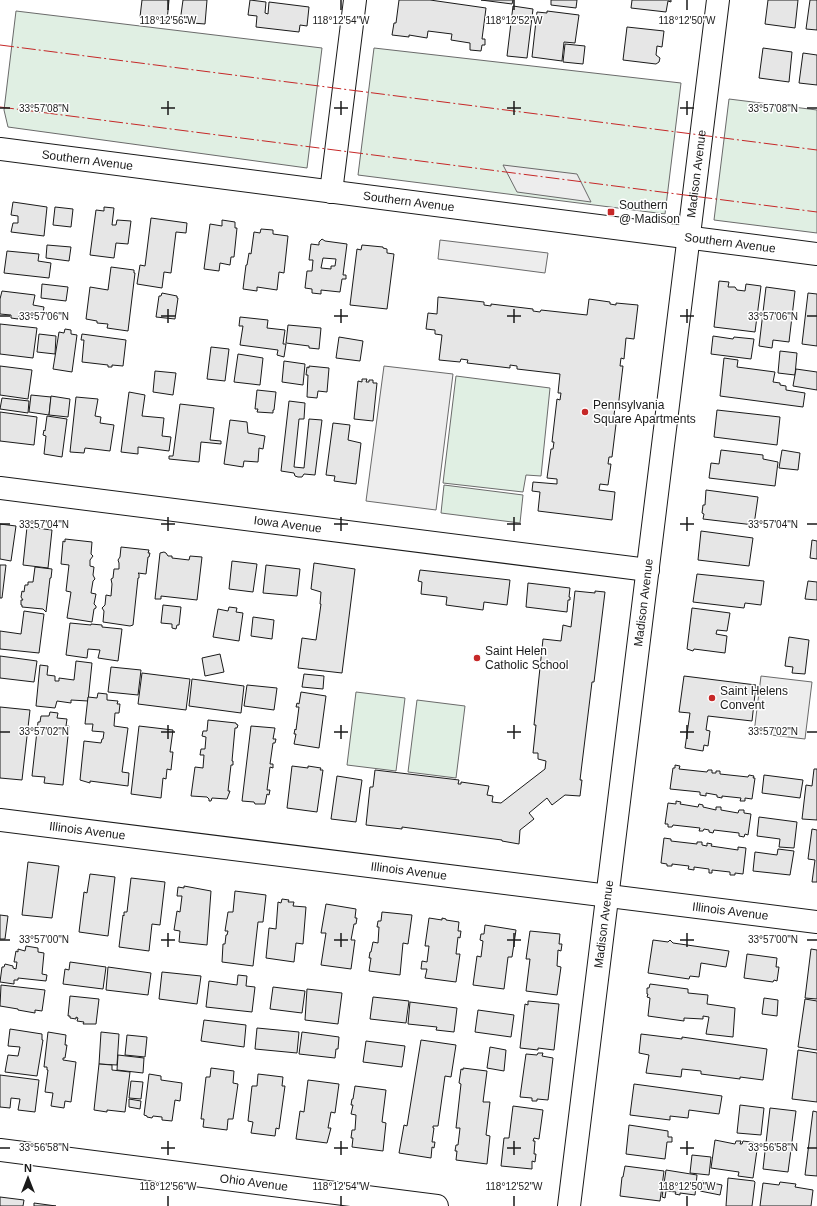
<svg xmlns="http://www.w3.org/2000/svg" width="817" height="1206" viewBox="0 0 817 1206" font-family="Helvetica,sans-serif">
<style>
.green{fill:#e0efe3;stroke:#6a6a6a}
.parking{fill:#ededed;stroke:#6a6a6a}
.building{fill:#e6e6e6;stroke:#1a1a1a;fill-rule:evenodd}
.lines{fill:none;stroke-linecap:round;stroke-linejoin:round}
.minor-casing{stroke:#1a1a1a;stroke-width:24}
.minor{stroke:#fff;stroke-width:22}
.power{stroke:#c62828;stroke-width:1;stroke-dasharray:14 3 2 3;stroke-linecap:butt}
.ticks{fill:none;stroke:#1a1a1a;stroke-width:1.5}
.poi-dot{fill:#c62828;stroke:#fff;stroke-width:1.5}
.labels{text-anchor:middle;stroke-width:3;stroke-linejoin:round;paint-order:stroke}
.street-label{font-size:12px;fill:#1a1a1a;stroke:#fff}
.poi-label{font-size:12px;fill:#1a1a1a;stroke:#fff;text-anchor:start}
.ticks-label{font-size:10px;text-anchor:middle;fill:#1a1a1a;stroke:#fff;stroke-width:3;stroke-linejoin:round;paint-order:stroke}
</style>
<rect width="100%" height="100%" fill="#fff"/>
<g class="green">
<path d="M16,11L322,48L307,168L8,127L4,110Z"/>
<path d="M374,48L681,83L665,214L358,175Z"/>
<path d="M729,99L817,110V233L714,220Z"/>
<path d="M456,376L550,388L541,476L526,475L523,492L443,483Z"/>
<path d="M444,485L523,495L520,523L441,513Z"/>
<path d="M356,692L405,698L396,771L347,765Z"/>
<path d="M417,700L465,706L456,778L408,772Z"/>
</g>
<g class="parking">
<path d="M503,165L577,174L591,202L517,192Z"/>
<path d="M440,240L548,253L545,273L438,259Z"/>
<path d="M384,366L453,374L436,510L366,501Z"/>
<path d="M761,676L812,682L805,739L754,733Z"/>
</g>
<g class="building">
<path d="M142,0H169L167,21L140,17Z"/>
<path d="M183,0H207L205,24L180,22Z"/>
<path d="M250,0L266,2L265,13L268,14L269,2L309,7L307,26L300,25L299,32L256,27L257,16L248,15Z"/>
<path d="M399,0H430L486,8L482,39H485V45H482L481,51L470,50V43L451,40L452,34L428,31L427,38L409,35V37L392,35L394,23H396Z"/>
<path d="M481,0H513L512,4Z"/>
<path d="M551,0H577L576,8L551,5Z"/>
<path d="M632,0H671V2L668,1L666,12L631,8Z"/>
<path d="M768,0H798L795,28L765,24Z"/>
<path d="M810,0H817V30L806,29Z"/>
<path d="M513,6L533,9L527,58L507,56Z"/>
<path d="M547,11L579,15L575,43L564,42L562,61L532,57L537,12L547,13Z"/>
<path d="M627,27L664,31L662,47L657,46L656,55L660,58L659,62L656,64L623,60Z"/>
<path d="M565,44L585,46L583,64L563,62Z"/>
<path d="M763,48L792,52L789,82L759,78Z"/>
<path d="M803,53L817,55V85L799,83Z"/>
<path d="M13,202L47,207L44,236L11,232L13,223H18V216L11,215Z"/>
<path d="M55,207L73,209L71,227L53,225Z"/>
<path d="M104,207L114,208L112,225H116L117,220L131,221L128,244L116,243L114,258L90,255L96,210L104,211Z"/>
<path d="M151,218L187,223L186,233L176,232L171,273L164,272L162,288L137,284L140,265L145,266Z"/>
<path d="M222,220L235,222V228H237L234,257H231L230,265L220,263L219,271L204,269L210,224L222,226Z"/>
<path d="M261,229L273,230V234L288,236L284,273L279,272L277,290L257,287V291L243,289L246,265H247L249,253L251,254L254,232L260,233Z"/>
<path d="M322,239L325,241L347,244L343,275H346V279H342L340,292L321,290V294L312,293V289L305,288L307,271H312L313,260H309L311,244L319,245V242ZM323,258L336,259L335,266H331V269L321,268Z"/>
<path d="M47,245L71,247L69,261L46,258Z"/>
<path d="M362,245L383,247V248L387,249V253L394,254L387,309L350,305L357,249L361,250Z"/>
<path d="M7,251L39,254L38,261L51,263L49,278L4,273Z"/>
<path d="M111,267L134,270V273H135L128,331L107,328L108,324L97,323V321L86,319L90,287L108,290Z"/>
<path d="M719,281L729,282L728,287H735L737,290L745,291L746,284L761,286L755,332L714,327Z"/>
<path d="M42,284L68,287L66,301L41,298Z"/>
<path d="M766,287L795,291L789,342L773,340L772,348L759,346Z"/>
<path d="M2,291L35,295L33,305L44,307L42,319L19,316L18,319L11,318V315L0,314V299Z"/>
<path d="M162,293L177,296V298H178L175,319L156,317L159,296H161Z"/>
<path d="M808,293L817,294V346L802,344Z"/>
<path d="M438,297L484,302V305L491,306V304L533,309V311L540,312L541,310L587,315L589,299L610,302V304L616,305V303L638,305L634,339L626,338L624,359L621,358L620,366H623L618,408H615L614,415L617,416L612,457H609L608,464H611L608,485L600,484L599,490L615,492L612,520L538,511L540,492L532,491L533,482L557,484V479L547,478L551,449H553L554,442H552L557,399L560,400L561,393H558L560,374L517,369V366L510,365V368L467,363L468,360L461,359L460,362L439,360L442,335L435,334V330L426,329L428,313L437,314Z"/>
<path d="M240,317L268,320L267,328L285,330L283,344H286L284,357L277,355L278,350L240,345L243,326H239Z"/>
<path d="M0,324L37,328L33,358L0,354Z"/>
<path d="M288,325L321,328L319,349L309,348V346L286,343Z"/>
<path d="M65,329L71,330V334L77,335L72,372L53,369L59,332L64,333Z"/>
<path d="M39,334L56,336L55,354L37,352Z"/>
<path d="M82,334L126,340L123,366L112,365V367H108V365L82,362L84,340H81Z"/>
<path d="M713,336L733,339L734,337L754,339L751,359L711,354Z"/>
<path d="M339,337L363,341L360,361L336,358Z"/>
<path d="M211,347L229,349L225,381L207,379Z"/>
<path d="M780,351L797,353L795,375L778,373Z"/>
<path d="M238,354L263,358L260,385L234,382Z"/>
<path d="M724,358L738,360L737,367L775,372L773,382L780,383V385L786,386V390L805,393L803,407L720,396Z"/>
<path d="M284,361L305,364L303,385L282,382Z"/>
<path d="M0,366L32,370L28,399L0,395Z"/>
<path d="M309,366L329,368L327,392L318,391L317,398L307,397L308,375H306L307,367L309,368Z"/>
<path d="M796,369L817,372V390L793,386Z"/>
<path d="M155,371L176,373L173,395L153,392Z"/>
<path d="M362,379H367L366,382H369V380H373V383H377L373,421L354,419L358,381L362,382Z"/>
<path d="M257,390L276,392L274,410H273V413L257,412L258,409H255Z"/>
<path d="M129,392L145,395L142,416L164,418L162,436L171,437L169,451L138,447V454L121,452Z"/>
<path d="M31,395L51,397L49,415L29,412Z"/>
<path d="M51,396L70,399L68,417L49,415Z"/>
<path d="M76,397L98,399L95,416L101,417L100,423L114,425L110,451L85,448L84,453L70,452Z"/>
<path d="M2,398L29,401L28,413L0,409Z"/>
<path d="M289,401L305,403L304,419H299L294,467L304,468L309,419L322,420L315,475L304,474L302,477H298L295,476L294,473L281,471Z"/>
<path d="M180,404L214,408L210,440L221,441V444L201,442L199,462L169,459V456H173Z"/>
<path d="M717,410L780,417L777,445L714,437Z"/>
<path d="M0,412L37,417L34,445L0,441Z"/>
<path d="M47,416L67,419L62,457L44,454L46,436L43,435L44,430L45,431Z"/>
<path d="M230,420L247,422L248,433L265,436L263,449L259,448L258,462L244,461L243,467L224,464Z"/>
<path d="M333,423L350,425L348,440L361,443L356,484L334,481L335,476L326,475Z"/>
<path d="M721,450L763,455V459L778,462L775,486L709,478L711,463L719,464Z"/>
<path d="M782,450L800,453L798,470L779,468Z"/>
<path d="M706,490L758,497L754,525L703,519L704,514L702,513L703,505H705Z"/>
<path d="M0,524L16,526L11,561L0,559Z"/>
<path d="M27,527L52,530L48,568L23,565Z"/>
<path d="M701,531L753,538L749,566L698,560Z"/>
<path d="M65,539L92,542L91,554L93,556L90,560V566L94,567L93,575L95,579L93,581L91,593L96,594L94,604L96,606V608L94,609L92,622L67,618L71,592L66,591L69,565L61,564L63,541L65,542Z"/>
<path d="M812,540L817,541V559L810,558Z"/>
<path d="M121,547L149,550L148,553H150L149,557H148L146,574L138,573L139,574V578H138L133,625L130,626L103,622L104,611L102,608L105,605L106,595L111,596L112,584L111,579L113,578L114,569H119V563L118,560L120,557Z"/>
<path d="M164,552L166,553L168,556H172V558L189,560L190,556L202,557L197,600L161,596V599H155L160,553Z"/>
<path d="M232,561L257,564L253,592L229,589Z"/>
<path d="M314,563L355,569L342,673L298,668L302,638L316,640L321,604H320L321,592L311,589Z"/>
<path d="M0,565H6L2,598H0Z"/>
<path d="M266,565L300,569L297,596L263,593Z"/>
<path d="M35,567L52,569L51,578H50L46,612L43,609L22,607V605H21V600H23L21,597L22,591L24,592L25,585H28V582H33Z"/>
<path d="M420,570L510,580L507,605L484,602L483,610L446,605L447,597L421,594L422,582L418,581Z"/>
<path d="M697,574L764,581L761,605L745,603L744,608L693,602Z"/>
<path d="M808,581L817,582V600L805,599Z"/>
<path d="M528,583L570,588L569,597H570V600H568L567,612L526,607Z"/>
<path d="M575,591L595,593V591L605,592L594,682H592L580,780H582L580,796L565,795L552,805L547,798L529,813L534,819L520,830L519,844L502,841V840L402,827V829L366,825L370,787H373L375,770L459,780L458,784H461V782L489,786L487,795L493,796L492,802L501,803L545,769L546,761L538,759V753H533L536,725H534L543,639L561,641L563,625L571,627Z"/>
<path d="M163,605L181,607L179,625H177L176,629L172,628V624L161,623Z"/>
<path d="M229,607L237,608L236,612L243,613L239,641L213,637L218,609L228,611Z"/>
<path d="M692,608L730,613L727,631L717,630L716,634L727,636L725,653L694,649L693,651L687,649Z"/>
<path d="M24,611L44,614L39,653L0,649V631L21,634Z"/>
<path d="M253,617L274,620L272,639L251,636Z"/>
<path d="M70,623L91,625V624L102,625V627L122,629L118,661L98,658L100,650L88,649L87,658L66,655Z"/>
<path d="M789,637L809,640L805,674L792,673L793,667L785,666Z"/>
<path d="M220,654L224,672L205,676L202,658Z"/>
<path d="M0,656L37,661L34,682L0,678Z"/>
<path d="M76,661L92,663L88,701L71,700V703L57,701L55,708L36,706L40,665L48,666L47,675L55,676V681H59V678L74,680Z"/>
<path d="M111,667L141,670L138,695L108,692Z"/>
<path d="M142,673L190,679L186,710L138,704Z"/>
<path d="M304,674L324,676L323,689L302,687Z"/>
<path d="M684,676L756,685L752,721L708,716L706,730L710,731L708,746L704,745L703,751L685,748L690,713L679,712Z"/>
<path d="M192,679L244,686L241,713L189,706Z"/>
<path d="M247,685L277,688L274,710L244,706Z"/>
<path d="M301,692L326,696L319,748L294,744L296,734H294L295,729L296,730L299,707H296L297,703L299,704Z"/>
<path d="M98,693L107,694V700L118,701L117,704H120L119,713H115L114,726L128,728L122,772L129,773L128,786L90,781V783L80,780L84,741L101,743L102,739H103L104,732L92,731L93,724H85L88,697L97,698Z"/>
<path d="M0,707L30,710L22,780L0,778Z"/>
<path d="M50,712L58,713L57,718L67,719L66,726H69L63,785L44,783L45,777L32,776L38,722H40L41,716H49Z"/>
<path d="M208,720L236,723V724L238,725L237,728H235L232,761H233V765H231L228,791H230L227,799L212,798L211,801H209V799L207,797L191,796L195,767L203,768L204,755H200L201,749H205L206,737L202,736L203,731H207Z"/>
<path d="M139,726L173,730L170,752H173L171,770L167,769L166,779L163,778L161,798L131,794Z"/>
<path d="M251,726L275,728L273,739H276L275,743H273L270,764H273V768L270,767L267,790H270L269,795L267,794L265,804H255L254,802L242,801Z"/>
<path d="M675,765L680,766L679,769L707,772L708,770H712V773H716V771H720V774L748,777L749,775L754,776L753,778H755L752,799L745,798V801H740L741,798L722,796V798L717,797V795L706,793V796L700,795V792L670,789L673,768H675Z"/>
<path d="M292,766L308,768V766L321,768L320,770H323L317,812L287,808Z"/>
<path d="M814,769H817V820L802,819L806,785L812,786Z"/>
<path d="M764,775L803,780L800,798L762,793Z"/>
<path d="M337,776L362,780L356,822L331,819Z"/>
<path d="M676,801L681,802L680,804L698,807L699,804L703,805V807L716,810V807H721V810L738,813L739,810H744V813L751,814L748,835L745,834L744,837L739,836V833L714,830L713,833L709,832V830L704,829L703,831H699L700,828L673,825L672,827H668V824H665L668,803L676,804Z"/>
<path d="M759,817L797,822L794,848L779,847L780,839L757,836Z"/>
<path d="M812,829L817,830V882H812L815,860L808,859Z"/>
<path d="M664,838L671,839V841L697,844V842H702V845L707,846V843L712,844L711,846L738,850V847L746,848L743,874L735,873V875H730V872L712,870V873H709V869L694,867V870L688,869L689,866L672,864V866H667V864L661,863Z"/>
<path d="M778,849L794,851L790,875L753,871L755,852L777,855Z"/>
<path d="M28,862L59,866L52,918L22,915Z"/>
<path d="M90,874L115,877L108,936L79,932L84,892L87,893Z"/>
<path d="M131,878L165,882L160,925L152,924L149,951L119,947L123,915L124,916V912H127Z"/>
<path d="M184,886L211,891L207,945L179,942L180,931L174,930L177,911L180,912L182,896H177L178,887L184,888Z"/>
<path d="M235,891L266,895L263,922H258L253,966L222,962L223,944H225L226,935H227L228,931H225L228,912H233Z"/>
<path d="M282,899L289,900L288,902H294L293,906L306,907L303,944L296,943L294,962L266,958L269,928L276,929L278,902L281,903Z"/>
<path d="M326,904L356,909L355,918H357L356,924H354L351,940H355L351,969L321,965L326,933H321Z"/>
<path d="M382,912L412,915L408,944L403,943L400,975L369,971L371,958H369L370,952H371L373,942L378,943L379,927H377L378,921H381Z"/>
<path d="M0,915L8,916L5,939H0Z"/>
<path d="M429,918L442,920V918L446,919V920L459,922L458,931H461L460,938L458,937L456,954H460L456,982L425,978L427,969H421L422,961L427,962L429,946H425Z"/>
<path d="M485,925L516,930L512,957H508L504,989L473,985L477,956L481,957L483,941L480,940L481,934H484Z"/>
<path d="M530,931L560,934L559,944H562L561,951L558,950L557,966L561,967L557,995L526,991L530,959H526Z"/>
<path d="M653,940L668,942L670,940L673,943L729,951L726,967L701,963L699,977L690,976L689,979L648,973Z"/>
<path d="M26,946L38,948V952L44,953L42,974L47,975L46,981L18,978V980H14V984L0,982L2,967H4L5,964L13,966V968L16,969L17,962H14L16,951L18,952V949L25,951Z"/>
<path d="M811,949L817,950V999L805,998Z"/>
<path d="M747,954L777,958L776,967H779L777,981L774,980L773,982L744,978Z"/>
<path d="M70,962L106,967L103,989L63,984L65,969L69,970Z"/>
<path d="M108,967L151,973L148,995L106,990Z"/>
<path d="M162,972L201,976L197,1004L159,999Z"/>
<path d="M238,975L247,976L246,986L255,987L252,1012L206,1007L209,981L237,985Z"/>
<path d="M650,984L688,989V993L708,995L707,1004L735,1008L733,1037L706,1034L709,1017L703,1016V1019L684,1018V1021L648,1016L650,998L647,997L648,994H647V988H649Z"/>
<path d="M1,985L45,990L42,1011L35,1010V1013L18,1010V1009L0,1006Z"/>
<path d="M273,987L305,991L302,1013L270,1009Z"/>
<path d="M307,989L342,993L338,1024L305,1020Z"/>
<path d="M70,996L99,999L96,1024H83L84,1022L77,1021L78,1018L76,1017V1019L70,1018V1016H68Z"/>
<path d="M373,997L409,1001L406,1023L370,1019Z"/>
<path d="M764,998L778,1000L777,1016L762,1014Z"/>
<path d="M805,999L817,1001V1050L798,1047Z"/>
<path d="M528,1001L559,1004L554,1050L538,1048V1050L520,1048L525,1004L528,1005Z"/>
<path d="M410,1002L457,1008L454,1032L436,1030L437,1027L408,1024Z"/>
<path d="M478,1010L514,1015L511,1037L475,1032Z"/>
<path d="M204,1020L246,1025L244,1047L201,1041Z"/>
<path d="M257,1028L299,1032L297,1053L255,1049Z"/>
<path d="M10,1029L42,1034V1040H43L37,1076L5,1072L8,1055L18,1056L20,1047L8,1046Z"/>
<path d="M48,1032L66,1035L65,1045H67L65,1058H63V1060L76,1062L71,1102L65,1101L64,1108L51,1106L53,1093L45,1092L48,1070H47V1067H44Z"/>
<path d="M101,1032L119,1034L117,1065L99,1064Z"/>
<path d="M302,1032L339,1037L338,1049H336L335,1058L299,1054Z"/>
<path d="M641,1034L682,1039V1037L767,1049L763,1080L740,1077V1079L701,1074V1071L682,1069L681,1077L646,1073L649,1055L639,1053Z"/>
<path d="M127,1035L147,1037L145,1057L125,1055Z"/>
<path d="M421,1040L456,1045L451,1077L445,1076L438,1126H433V1128H434L432,1142H435L434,1148L432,1147L431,1158L399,1153L404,1125L407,1126Z"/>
<path d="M366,1041L405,1046L402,1067L363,1062Z"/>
<path d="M490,1047L506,1050L504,1071L487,1068Z"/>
<path d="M798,1050L817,1053V1102L792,1099Z"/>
<path d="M538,1053H543L542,1056L553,1058L548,1100L537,1099V1101H532V1098L520,1097L526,1054L537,1055Z"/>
<path d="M118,1055L144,1058L143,1073L117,1070Z"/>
<path d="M99,1064L112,1065V1070L130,1072L125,1112L107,1110V1112L94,1110Z"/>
<path d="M211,1068L234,1071L233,1083L238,1084L233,1119H228L227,1130L203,1127L204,1119H201L206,1077H210Z"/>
<path d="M463,1068L487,1071L483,1102H490L486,1135L490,1136L487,1164L456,1160L457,1151H455L456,1145H458L460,1128H456L461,1084L459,1083L461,1069L463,1070Z"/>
<path d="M149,1074L161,1076V1080L182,1083L180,1101L175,1100L172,1121L162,1120V1117L153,1116L152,1118L147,1117V1116L144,1115Z"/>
<path d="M258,1074L283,1077L282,1086H285L279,1129L276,1128L275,1136L251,1133L253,1122L248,1121L252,1086H257Z"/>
<path d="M0,1075L39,1080L35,1112L18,1110L20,1099L11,1098L10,1108L0,1107Z"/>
<path d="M308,1080L339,1084L335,1113L331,1112L328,1128H331L327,1143L296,1139L300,1111L304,1112Z"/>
<path d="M131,1081L143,1082L141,1099L129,1098Z"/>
<path d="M634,1084L722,1096L719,1114L689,1110L688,1118L670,1116V1120L630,1115Z"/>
<path d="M355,1086L386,1090L382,1122L386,1123L383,1151L352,1147L353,1138H351L352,1130H355L356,1115L351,1114L353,1105H351L352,1099H353Z"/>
<path d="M129,1099L141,1101L140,1109L129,1107Z"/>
<path d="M740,1105L764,1108L761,1135L737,1133Z"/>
<path d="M513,1106L543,1110L539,1139L534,1138L533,1141H535L534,1154H536L535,1162L532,1161V1169L501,1166L504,1138H509Z"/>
<path d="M770,1108L796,1111L788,1172L763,1169Z"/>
<path d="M813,1111L817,1112V1176L805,1175Z"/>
<path d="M629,1125L668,1131V1137H672V1142H667L665,1159L626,1154Z"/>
<path d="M715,1140L735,1144L736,1141H741L740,1144H742L743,1141L758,1143L753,1178L738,1176L739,1172L711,1168Z"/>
<path d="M692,1155L711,1157L709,1175L690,1173Z"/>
<path d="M625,1166L664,1171L660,1201L620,1196L622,1177H623Z"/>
<path d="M666,1170L697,1175L695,1195L680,1193V1195L675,1194L676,1192L666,1191L665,1198L662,1197Z"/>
<path d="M728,1178L754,1181L755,1182L752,1206H726Z"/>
<path d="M702,1181L722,1185L720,1195L700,1191Z"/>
<path d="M780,1182L796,1184L795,1187L813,1190L811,1206H760L763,1183L779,1185Z"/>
<path d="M0,1197L24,1200L23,1206H0Z"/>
<path d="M34,1203L56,1206H34Z"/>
</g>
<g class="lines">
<g class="minor-casing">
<g id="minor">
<path id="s1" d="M0,149L817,254"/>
<path d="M331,192L355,0"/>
<path id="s2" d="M0,488L648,570"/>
<path id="s3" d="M0,820L817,922"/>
<path id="s4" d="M0,1150L437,1206"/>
<path id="s5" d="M569,1206L718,0"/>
</g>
</g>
<use href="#minor" class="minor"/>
<g class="power">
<path d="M0,45L817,150"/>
<path d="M0,107L817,212"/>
</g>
</g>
<path class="ticks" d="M168,0V10M341,0V10M514,0V10M687,0V10M168,101V115M341,101V115M514,101V115M687,101V115M0,108H10M161,108H175M334,108H348M507,108H521M680,108H694M807,108H817M168,309V323M341,309V323M514,309V323M687,309V323M0,316H10M161,316H175M334,316H348M507,316H521M680,316H694M807,316H817M168,517V531M341,517V531M514,517V531M687,517V531M0,524H10M161,524H175M334,524H348M507,524H521M680,524H694M807,524H817M168,725V739M341,725V739M514,725V739M687,725V739M0,732H10M161,732H175M334,732H348M507,732H521M680,732H694M807,732H817M168,933V947M341,933V947M514,933V947M687,933V947M0,940H10M161,940H175M334,940H348M507,940H521M680,940H694M807,940H817M168,1141V1155M341,1141V1155M514,1141V1155M687,1141V1155M0,1148H10M161,1148H175M334,1148H348M507,1148H521M680,1148H694M807,1148H817M168,1196V1206M341,1196V1206M514,1196V1206M687,1196V1206"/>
<g class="poi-dot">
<rect x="607" y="208" width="8" height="8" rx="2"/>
<circle cx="585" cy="412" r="4"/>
<circle cx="477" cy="658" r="4"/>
<circle cx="712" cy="698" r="4"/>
</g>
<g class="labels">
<g class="street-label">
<text dy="4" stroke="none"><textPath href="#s1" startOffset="88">Southern Avenue</textPath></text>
<text dy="4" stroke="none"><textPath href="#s5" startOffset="1040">Madison Avenue</textPath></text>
<text dy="4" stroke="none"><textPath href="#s1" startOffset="412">Southern Avenue</textPath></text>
<text dy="4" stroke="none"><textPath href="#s1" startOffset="736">Southern Avenue</textPath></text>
<text dy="4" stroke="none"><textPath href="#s2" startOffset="290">Iowa Avenue</textPath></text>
<text dy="4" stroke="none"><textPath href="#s5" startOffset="608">Madison Avenue</textPath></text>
<text dy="4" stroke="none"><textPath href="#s3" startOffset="88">Illinois Avenue</textPath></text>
<text dy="4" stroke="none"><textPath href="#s3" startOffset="412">Illinois Avenue</textPath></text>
<text dy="4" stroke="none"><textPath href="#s3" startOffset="736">Illinois Avenue</textPath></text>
<text dy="4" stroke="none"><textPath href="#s5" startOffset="284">Madison Avenue</textPath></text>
<text dy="4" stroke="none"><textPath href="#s4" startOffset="256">Ohio Avenue</textPath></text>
</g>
<g class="poi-label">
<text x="619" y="209">Southern<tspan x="619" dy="14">@ Madison</tspan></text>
<text x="593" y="409">Pennsylvania<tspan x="593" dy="14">Square Apartments</tspan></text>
<text x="485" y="655">Saint Helen<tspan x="485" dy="14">Catholic School</tspan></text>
<text x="720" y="695">Saint Helens<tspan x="720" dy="14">Convent</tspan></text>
</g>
</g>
<g class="ticks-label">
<text x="168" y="24">118°12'56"W</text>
<text x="341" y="24">118°12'54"W</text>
<text x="514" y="24">118°12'52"W</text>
<text x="687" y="24">118°12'50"W</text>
<text x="44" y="112">33°57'08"N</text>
<text x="773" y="112">33°57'08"N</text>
<text x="44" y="320">33°57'06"N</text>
<text x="773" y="320">33°57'06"N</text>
<text x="44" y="528">33°57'04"N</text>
<text x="773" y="528">33°57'04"N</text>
<text x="44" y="735">33°57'02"N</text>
<text x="773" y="735">33°57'02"N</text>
<text x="44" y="943">33°57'00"N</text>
<text x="773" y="943">33°57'00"N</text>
<text x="44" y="1151">33°56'58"N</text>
<text x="773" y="1151">33°56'58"N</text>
<text x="168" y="1190">118°12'56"W</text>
<text x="341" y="1190">118°12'54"W</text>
<text x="514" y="1190">118°12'52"W</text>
<text x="687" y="1190">118°12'50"W</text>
</g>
<g transform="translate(28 1178)" stroke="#ffffff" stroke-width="3" paint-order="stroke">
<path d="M0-3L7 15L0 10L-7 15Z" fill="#1a1a1a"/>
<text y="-6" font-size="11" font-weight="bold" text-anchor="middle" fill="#1a1a1a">N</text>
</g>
</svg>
